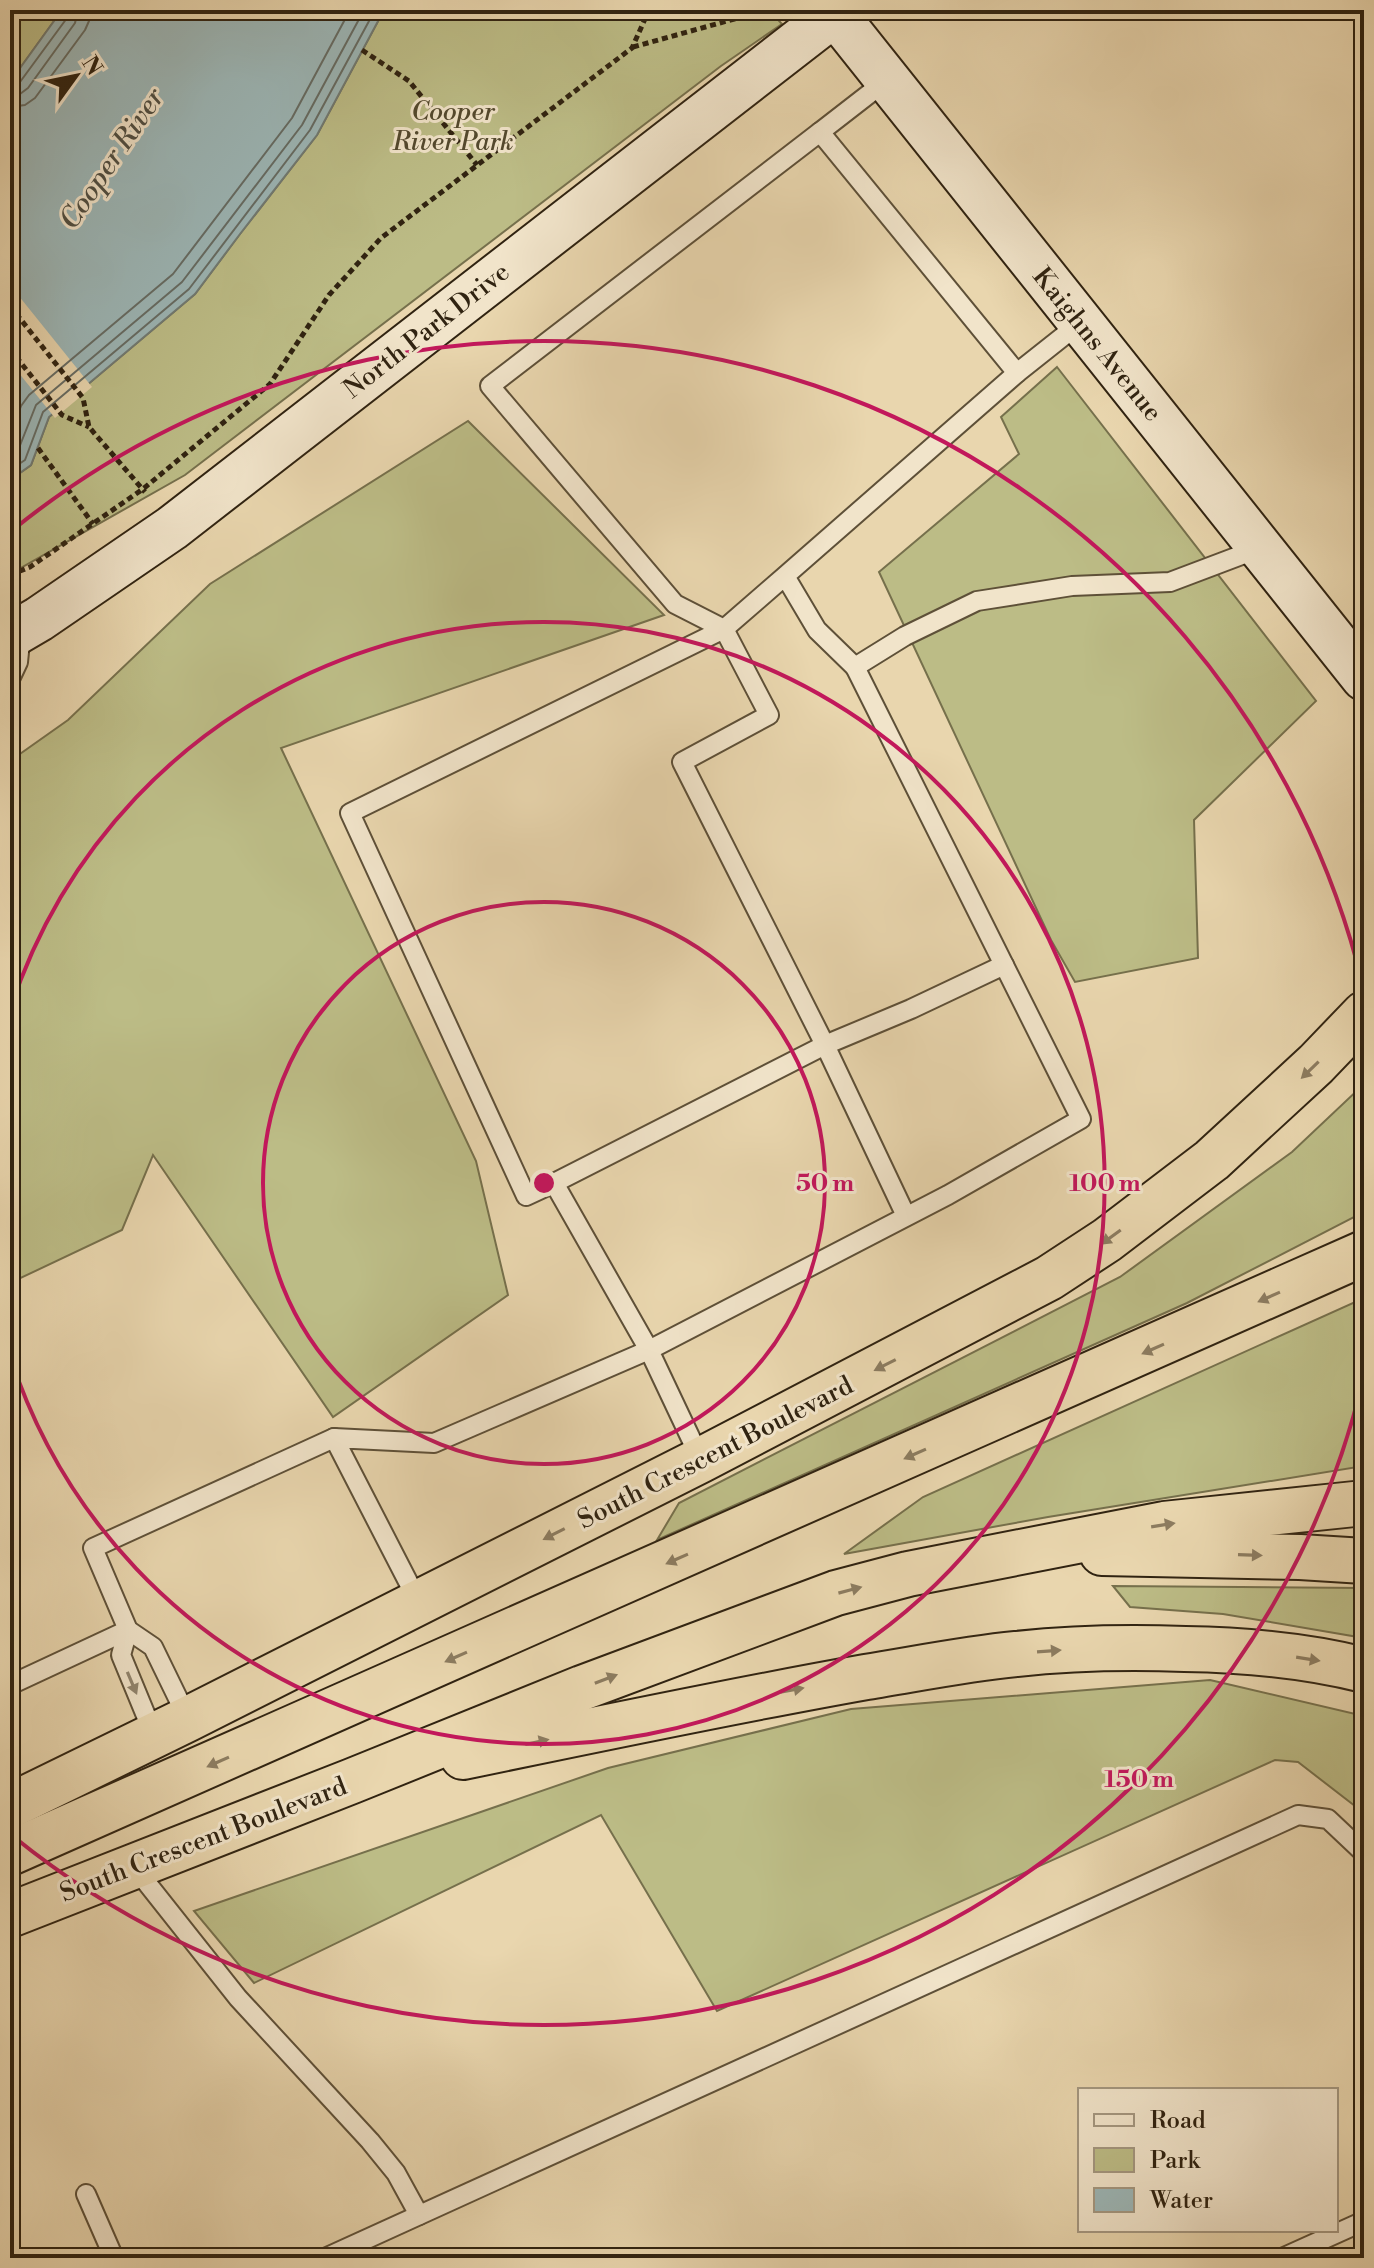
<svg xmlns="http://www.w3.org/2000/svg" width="1374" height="2268" viewBox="0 0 1374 2268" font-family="'Libre Bodoni',serif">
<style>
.green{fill:#bcbc86;stroke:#76704c;stroke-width:2}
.water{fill:#9cb6b6;stroke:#717b74;stroke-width:2}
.pier{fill:#e9d6ae}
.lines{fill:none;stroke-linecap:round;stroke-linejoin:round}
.shore{stroke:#666c64;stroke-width:2}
.lane-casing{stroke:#5e5038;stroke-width:22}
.secondary-casing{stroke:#302311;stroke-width:48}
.highway-casing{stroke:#302311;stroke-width:48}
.path{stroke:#302311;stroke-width:5;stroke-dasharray:6 4;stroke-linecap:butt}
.lane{stroke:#f1e4ca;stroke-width:18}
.secondary{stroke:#f1e4ca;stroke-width:44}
.highway{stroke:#e9d6ae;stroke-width:44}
.oneway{fill:#8c7c60}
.oneway2{fill:#90846e}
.ring{fill:none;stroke:#c2185b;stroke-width:4}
.labels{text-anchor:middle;stroke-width:6;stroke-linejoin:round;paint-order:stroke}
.park-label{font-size:26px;font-style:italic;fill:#53492e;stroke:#f1e4ca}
.street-label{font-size:26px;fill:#302311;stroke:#f1e4ca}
.water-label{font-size:28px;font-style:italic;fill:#504f43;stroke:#f1e4ca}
.centre{fill:#c2185b;stroke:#f1e4ca;stroke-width:4}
.ring-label{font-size:24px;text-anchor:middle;font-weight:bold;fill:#c2185b;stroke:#f1e4ca;stroke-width:6;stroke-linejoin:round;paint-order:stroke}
</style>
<rect width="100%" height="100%" fill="#e9d6ae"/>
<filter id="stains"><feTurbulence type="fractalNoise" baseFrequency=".0025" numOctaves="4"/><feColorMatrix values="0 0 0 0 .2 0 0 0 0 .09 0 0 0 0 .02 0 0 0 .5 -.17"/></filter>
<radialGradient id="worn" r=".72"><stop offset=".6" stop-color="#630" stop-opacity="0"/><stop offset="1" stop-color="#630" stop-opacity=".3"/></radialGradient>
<g class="green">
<path d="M10,10H62L10,82Z"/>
<path d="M384,10H769L782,24L721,66L185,475L10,574V480L31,465L49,417L195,294L240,234L317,135Z"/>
<path d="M1057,367L1316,701L1194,820L1198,958L1075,982L1051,940L879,572L1019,454L1001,417Z"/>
<path d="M468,421L664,615L281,748L476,1161L508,1295L333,1417L153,1155L122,1230L10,1283V761L68,720L210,584Z"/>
<path d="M1364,1084V1143L1362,1154L1364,1164V1212L1187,1303L657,1540L679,1503L1120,1277L1292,1152Z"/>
<path d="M1364,1298V1466L1048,1517L844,1554L923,1497Z"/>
<path d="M1113,1586L1364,1588V1638L1223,1614L1130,1607Z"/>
<path d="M1210,1680L1364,1716V1813L1298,1762L1275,1760L717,2011L601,1815L254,1983L194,1911L608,1768L851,1709Z"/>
</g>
<path class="water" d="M62,10H384L317,135L240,234L195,294L49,417L31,465L10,480V82Z"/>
<path class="pier" d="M10,285L92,387L55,418L10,362Z"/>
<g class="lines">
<g class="shore">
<path d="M10,85L20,82L67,18L68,10"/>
<path d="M10,95L20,94L28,88L75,23L78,10"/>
<path d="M10,107L25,105L35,98L85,30L89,21L90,10"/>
<path d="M10,436L21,406L29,395L173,274L292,118L350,10"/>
<path d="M10,458L17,453L36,405L182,282L302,125L364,10"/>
<path d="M10,470L25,460L43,412L189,289L310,130L375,10"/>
</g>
<g class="lane-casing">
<g id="lane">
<path d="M820,132L887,80"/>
<path d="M1017,373L1080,323"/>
<path d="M785,576L724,629L675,604L490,386L820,132L1017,373L785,576L817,630L855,667"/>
<path d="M10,679L18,662L21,632"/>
<path d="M554,1183L526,1196L350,813L724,629L769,715L682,762L825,1045L906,1216"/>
<path d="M701,1460L649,1350L948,1195L1081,1119L855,667L905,636L977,601L1072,586L1170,582L1260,548"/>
<path d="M419,1603L334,1438L434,1443L649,1350L554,1183L825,1045L911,1009L1004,965"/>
<path d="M128,1630L121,1655L154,1735"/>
<path d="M10,1685L128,1630"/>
<path d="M188,1719L153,1647L128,1630L93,1548L334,1438"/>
<path d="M135,1868L238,1998L370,2141L396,2173L419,2215"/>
<path d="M86,2194L114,2258"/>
<path d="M10,2251L13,2258"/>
<path d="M325,2258L1298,1815L1328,1819L1364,1853"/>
<path d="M1282,2258L1364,2221"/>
</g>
</g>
<g class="secondary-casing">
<g id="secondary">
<path d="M832,10L1364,678"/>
<path d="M10,636L39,619L172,528L834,14"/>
</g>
</g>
<g class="highway-casing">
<g id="highway">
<path d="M1102,1553L1300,1557L1364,1561"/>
<path d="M463,1757C597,1729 731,1701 866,1677C916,1669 965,1659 1016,1654C1072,1648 1128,1647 1185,1649C1245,1650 1305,1655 1364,1670"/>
<path d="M10,1806L188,1719L701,1460L1049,1278L1107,1240L1212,1160L1316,1064L1364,1014"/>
<path d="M10,1853L1364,1253"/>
<path d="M10,1915L352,1781L582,1688L836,1593L908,1574L1164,1524L1364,1503"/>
</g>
</g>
<g class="path">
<path d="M633,47L767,10"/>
<path d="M362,50L409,81L477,165"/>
<path d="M10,306L83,398L89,427L145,492"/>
<path d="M10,349L62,415L89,427"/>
<path d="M38,448L93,524"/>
<path d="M10,575L30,567L143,489L270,384L329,295L381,238L632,48L649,10"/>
</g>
<use href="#lane" class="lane"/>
<use href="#secondary" class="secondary"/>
<use href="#highway" class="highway"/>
</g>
<defs><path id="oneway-solid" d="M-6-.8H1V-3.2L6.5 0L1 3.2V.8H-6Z" transform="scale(2)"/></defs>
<g class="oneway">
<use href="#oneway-solid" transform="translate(1310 1070) rotate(136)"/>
<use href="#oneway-solid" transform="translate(1111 1237) rotate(144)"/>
<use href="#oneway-solid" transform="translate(1269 1297) rotate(156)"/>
<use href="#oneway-solid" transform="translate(1153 1349) rotate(156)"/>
<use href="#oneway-solid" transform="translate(885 1365) rotate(153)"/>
<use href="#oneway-solid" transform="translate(915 1454) rotate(156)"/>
<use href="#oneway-solid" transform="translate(1163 1525) rotate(-9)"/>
<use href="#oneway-solid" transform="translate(554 1534) rotate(153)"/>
<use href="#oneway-solid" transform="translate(1250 1555) rotate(2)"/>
<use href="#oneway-solid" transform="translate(677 1559) rotate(156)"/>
<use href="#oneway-solid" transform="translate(850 1590) rotate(-15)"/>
<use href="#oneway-solid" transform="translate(1049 1651) rotate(-4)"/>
<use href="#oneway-solid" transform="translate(456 1657) rotate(156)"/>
<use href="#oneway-solid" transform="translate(1308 1659) rotate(9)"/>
<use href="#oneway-solid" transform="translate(606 1679) rotate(-21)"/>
<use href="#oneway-solid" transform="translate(792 1690) rotate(-10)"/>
<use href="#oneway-solid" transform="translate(537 1742) rotate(-12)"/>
<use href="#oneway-solid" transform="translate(218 1762) rotate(156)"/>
</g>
<use class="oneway2" href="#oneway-solid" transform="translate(132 1683) rotate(67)"/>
<g class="ring">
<circle cx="544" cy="1183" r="281"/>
<path d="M10 1010A561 561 0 1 1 10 1356"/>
<path d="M1363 1380A842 842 0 0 1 14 1837M14 529A842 842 0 0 1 1363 986"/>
</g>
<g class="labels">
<g class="park-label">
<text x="453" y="120">Cooper<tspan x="453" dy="30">River Park</tspan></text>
</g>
<g class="street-label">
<text transform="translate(426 330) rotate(-38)" y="9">North Park Drive</text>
<text transform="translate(1098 344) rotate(51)" y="9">Kaighns Avenue</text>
<text transform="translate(715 1452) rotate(-27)" y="9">South Crescent Boulevard</text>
<text transform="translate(203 1839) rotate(-21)" y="9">South Crescent Boulevard</text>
</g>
<g class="water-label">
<text transform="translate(111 158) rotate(-56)" y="10">Cooper River</text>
</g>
</g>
<circle cx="544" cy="1183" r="12" class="centre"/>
<g class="ring-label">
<text x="825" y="1191">50 m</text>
<text x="1105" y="1191">100 m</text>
<text x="1139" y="1787">150 m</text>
</g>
<rect width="1374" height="2268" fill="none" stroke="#e9d6ae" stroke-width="40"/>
<rect x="12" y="12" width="1350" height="2244" fill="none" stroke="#302311" stroke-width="4"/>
<rect x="20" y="20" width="1334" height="2228" fill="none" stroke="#302311" stroke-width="2"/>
<rect x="1078" y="2088" width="260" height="144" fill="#f1e4ca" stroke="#a49780" stroke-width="2"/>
<rect x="1094" y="2114" width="40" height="12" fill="#f1e4ca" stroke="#a49780" stroke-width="2"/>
<text x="1150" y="2128" font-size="24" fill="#302311">Road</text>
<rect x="1094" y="2148" width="40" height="24" fill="#bcbc86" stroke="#a49780" stroke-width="2"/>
<text x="1150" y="2168" font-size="24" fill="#302311">Park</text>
<rect x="1094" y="2188" width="40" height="24" fill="#9cb6b6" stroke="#a49780" stroke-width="2"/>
<text x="1150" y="2208" font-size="24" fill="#302311">Water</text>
<g transform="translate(76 76) rotate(57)" stroke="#f1e4ca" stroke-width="6" paint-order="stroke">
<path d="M0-6L14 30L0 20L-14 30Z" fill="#302311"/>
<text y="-12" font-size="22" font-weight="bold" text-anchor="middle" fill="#302311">N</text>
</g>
<rect width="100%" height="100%" filter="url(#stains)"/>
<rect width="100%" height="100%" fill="url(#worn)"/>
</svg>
